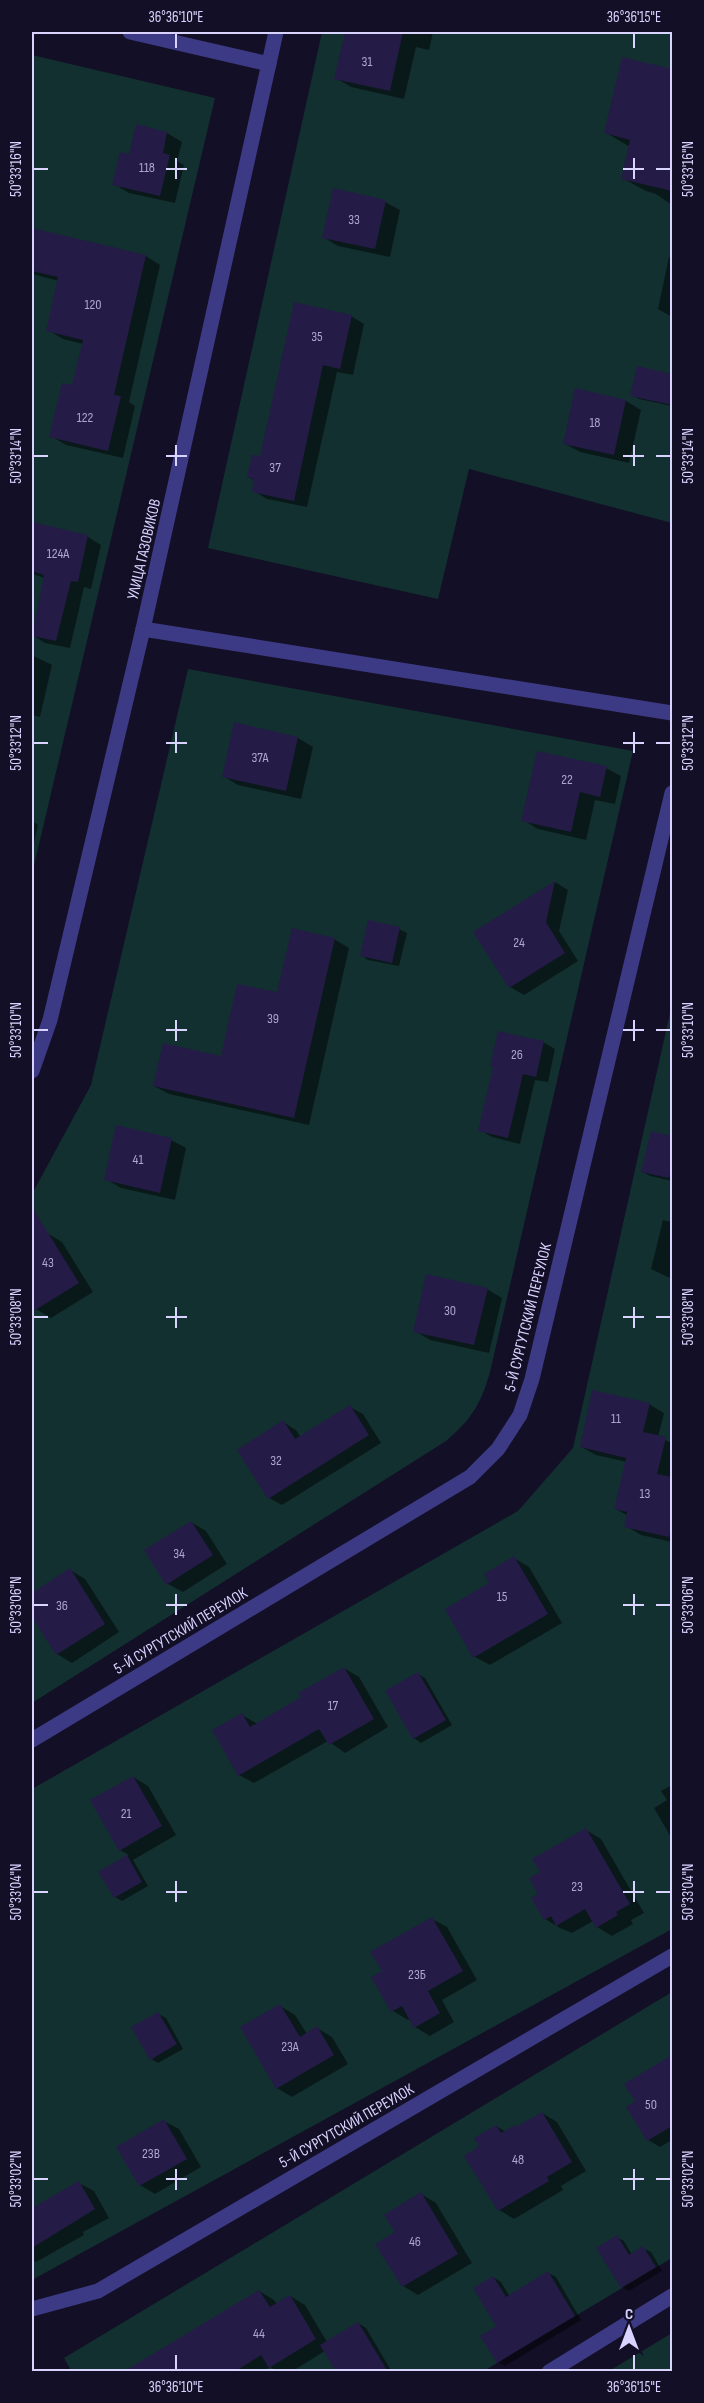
<svg xmlns="http://www.w3.org/2000/svg" width="704" height="2403" viewBox="0 0 704 2403" font-family="'Sofia Sans Condensed',sans-serif">
<style>
.green{fill:#12302f}
.shadow{fill:#0007}
.building{fill:#241b47}
.lines{fill:none;stroke-linecap:round;stroke-linejoin:round}
.minor{stroke:#3d3a85;stroke-width:15}
.ticks{fill:none;stroke:#d9d4ff;stroke-width:2}
.labels{text-anchor:middle;stroke-width:4.5;stroke-linejoin:round;paint-order:stroke}
.number-label{font-size:14px;fill:#aca6d1}
.street-label{font-size:16px;fill:#d9d4ff;stroke:#130f26}
.neatline{fill:none;stroke:#d9d4ff;stroke-width:2}
.ticks-label{font-size:15px;text-anchor:middle;fill:#d9d4ff}
</style>
<rect width="100%" height="100%" fill="#130f26"/>
<g class="green">
<path d="M322,32H672V523L469,469L438,599L208,548Z"/>
<path d="M32,55L215,98L32,874Z"/>
<path d="M188,669L633,751L490,1372C481,1404 471,1420 446,1441L32,1703V1194L91,1085Z"/>
<path d="M672,1004V1929L32,2280V1789L518,1511L573,1448Z"/>
<path d="M672,1992V2258L484,2371L72,2372L64,2358Z"/>
<path d="M672,2333V2371H609Z"/>
</g>
<g class="shadow">
<path d="M346,32H433L429,50L416,47L404,99L351,87L336,78Z"/>
<path d="M623,58L672,70V205L656,194L646,191L622,178L630,147L605,132Z"/>
<path d="M137,126L167,133L182,142L177,161L184,165L175,203L129,193L114,184L130,156Z"/>
<path d="M385,202L400,210L390,257L338,246L323,237Z"/>
<path d="M32,230L146,256L160,265L129,402L135,406L123,458L66,445L51,436L73,387L83,344L63,339L48,330L59,281L32,274Z"/>
<path d="M669,257L672,258V317L658,309Z"/>
<path d="M351,316L364,324L353,375L337,372L307,507L267,499L254,491L256,481L248,477Z"/>
<path d="M638,368L672,375V406L639,399L632,395Z"/>
<path d="M576,390L626,401L641,410L629,463L580,452L565,444Z"/>
<path d="M32,523L88,537L101,545L91,589L84,587L70,648L45,643L32,635L45,578L32,574Z"/>
<path d="M32,655L52,665L40,717L32,715Z"/>
<path d="M235,724L298,738L313,747L301,799L238,785L223,776Z"/>
<path d="M606,768L621,776L615,804L595,800L586,840L538,829L523,820Z"/>
<path d="M32,821L38,825L32,852Z"/>
<path d="M555,882L568,890L559,931L578,961L524,995L510,987L476,933Z"/>
<path d="M399,929L407,933L399,966L368,960L361,955Z"/>
<path d="M334,939L349,948L309,1125L169,1094L154,1086L222,1058L278,994Z"/>
<path d="M543,1042L555,1049L548,1082L535,1080L520,1144L492,1137L480,1130Z"/>
<path d="M652,1133L672,1137V1181L650,1176L643,1172Z"/>
<path d="M171,1140L186,1148L175,1200L121,1188L106,1179Z"/>
<path d="M663,1220L672,1222V1279L651,1269Z"/>
<path d="M47,1233L62,1242L93,1292L51,1318L36,1309L32,1303V1242Z"/>
<path d="M487,1289L502,1298L489,1353L430,1340L415,1331Z"/>
<path d="M649,1404L664,1413L658,1437L672,1443V1542L641,1535L626,1526L628,1516L616,1509L627,1462L596,1455L581,1447Z"/>
<path d="M350,1407L363,1414L381,1443L282,1505L269,1498L283,1422L296,1430L301,1438Z"/>
<path d="M191,1522L206,1531L227,1564L183,1592L168,1584Z"/>
<path d="M514,1558L529,1567L562,1623L490,1665L475,1657L491,1583Z"/>
<path d="M70,1570L85,1579L119,1632L72,1663L57,1654L32,1614V1595Z"/>
<path d="M344,1668L359,1677L388,1727L345,1753L328,1741L254,1783L239,1775L242,1715L258,1724L303,1698Z"/>
<path d="M418,1674L425,1678L452,1725L421,1743L414,1738Z"/>
<path d="M133,1777L148,1786L176,1835L133,1860L148,1886L122,1901L115,1897L100,1872L129,1855L120,1850Z"/>
<path d="M672,1785V1839L654,1808L667,1800L661,1791Z"/>
<path d="M586,1830L601,1839L644,1913L631,1920L633,1924L612,1936L597,1927L593,1921L572,1933L560,1928L545,1919L533,1899L540,1895Z"/>
<path d="M432,1919L447,1927L477,1980L442,2000L454,2022L430,2036L415,2027L410,2018L408,2020L393,2011L373,1978L384,1972Z"/>
<path d="M280,2006L295,2015L307,2034L317,2028L332,2037L348,2064L292,2097L277,2088Z"/>
<path d="M158,2014L166,2018L183,2049L158,2063L151,2059Z"/>
<path d="M672,2057V2140L660,2147L648,2140L637,2101L626,2085Z"/>
<path d="M542,2113L557,2122L586,2171L561,2186L563,2190L514,2219L499,2210L496,2126L506,2132L517,2128Z"/>
<path d="M164,2121L179,2129L201,2167L155,2194L140,2185Z"/>
<path d="M79,2183L94,2191L109,2218L83,2232L84,2235L36,2262L32,2260V2210Z"/>
<path d="M421,2194L436,2203L472,2263L418,2295L403,2286L397,2232Z"/>
<path d="M617,2237L624,2241L632,2255L643,2248L651,2252L662,2271L629,2291L622,2287Z"/>
<path d="M548,2273L556,2277L581,2320L505,2366L498,2362V2326L493,2277L501,2282L510,2297Z"/>
<path d="M259,2291L274,2300L277,2304L290,2296L305,2305L327,2342L358,2323L366,2328L392,2372H338L325,2351L291,2372H279L270,2367L262,2372H126Z"/>
</g>
<g class="building">
<path d="M345,32H403L390,91L334,79Z"/>
<path d="M622,57L672,69V191L621,179L630,140L604,133Z"/>
<path d="M136,124L167,132L163,153L170,155L160,196L112,185L120,152L129,154Z"/>
<path d="M333,188L386,200L375,249L322,238Z"/>
<path d="M32,228L146,255L114,395L121,396L108,451L49,437L62,383L72,385L83,340L46,331L58,277L32,271Z"/>
<path d="M294,302L352,315L340,369L323,365L294,501L252,492L254,479L247,477L252,455L260,456Z"/>
<path d="M637,366L672,374V405L630,396Z"/>
<path d="M575,388L626,400L614,455L563,444Z"/>
<path d="M32,522L88,535L78,582L71,581L56,641L32,636L44,575L32,571Z"/>
<path d="M234,722L298,737L286,791L222,777Z"/>
<path d="M537,751L607,766L600,797L580,792L571,832L521,821Z"/>
<path d="M555,881L546,922L565,953L509,988L473,932Z"/>
<path d="M368,920L400,927L392,963L360,956Z"/>
<path d="M292,928L335,938L294,1118L153,1086L163,1043L221,1056L237,984L277,992Z"/>
<path d="M498,1031L544,1041L536,1077L523,1074L508,1138L478,1131L493,1067L490,1066Z"/>
<path d="M116,1125L172,1138L160,1193L104,1180Z"/>
<path d="M651,1131L672,1136V1163L669,1178L641,1172Z"/>
<path d="M32,1207L79,1283L32,1312Z"/>
<path d="M426,1274L488,1288L474,1345L413,1332Z"/>
<path d="M592,1390L650,1403L643,1432L666,1437L657,1474L672,1477V1524L669,1537L624,1527L627,1512L614,1509L626,1458L580,1447Z"/>
<path d="M350,1405L369,1435L268,1499L237,1450L283,1420L295,1439Z"/>
<path d="M191,1521L213,1555L166,1585L144,1550Z"/>
<path d="M514,1556L548,1614L473,1658L445,1609L489,1583L484,1574Z"/>
<path d="M70,1568L105,1624L56,1655L32,1617V1593Z"/>
<path d="M344,1667L374,1719L329,1745L319,1729L238,1776L212,1730L242,1713L250,1727L301,1697L298,1693Z"/>
<path d="M418,1672L446,1720L413,1739L385,1691Z"/>
<path d="M133,1776L162,1826L119,1851L90,1800Z"/>
<path d="M586,1828L630,1904L616,1912L618,1915L596,1928L585,1909L556,1926L551,1916L544,1920L531,1898L538,1894L529,1878L540,1872L532,1859Z"/>
<path d="M127,1855L142,1882L114,1898L98,1872Z"/>
<path d="M432,1917L463,1971L428,1991L440,2013L414,2028L402,2006L391,2012L371,1977L382,1971L370,1952Z"/>
<path d="M280,2004L300,2037L317,2026L334,2055L276,2089L240,2027Z"/>
<path d="M158,2012L177,2044L150,2060L131,2027Z"/>
<path d="M672,2055V2126L647,2141L626,2107L635,2101L624,2084Z"/>
<path d="M542,2112L572,2162L547,2177L549,2181L498,2211L464,2156L479,2146L474,2138L496,2125L501,2133L515,2125L516,2127Z"/>
<path d="M164,2119L187,2159L139,2186L116,2147Z"/>
<path d="M79,2181L95,2209L32,2248V2208Z"/>
<path d="M421,2192L458,2254L402,2287L375,2244L395,2232L384,2215Z"/>
<path d="M617,2235L629,2255L643,2246L656,2267L621,2288L596,2248Z"/>
<path d="M548,2271L575,2316L497,2363L480,2336L496,2326L473,2288L493,2276L506,2297Z"/>
<path d="M259,2290L270,2307L290,2295L316,2339L269,2368L261,2355L234,2372H123Z"/>
<path d="M358,2322L388,2372H336L320,2345Z"/>
</g>
<g class="lines">
<g class="minor">
<path d="M130,32L269,64"/>
<path d="M143,629L672,713"/>
<path d="M32,1071L50,1020L143,629L276,32"/>
<path d="M32,1740L470,1477L498,1449L520,1415L532,1379L672,793"/>
<path d="M32,2309L98,2291L672,1956"/>
<path d="M549,2372L672,2296"/>
</g>
</g>
<path class="ticks" d="M176,33V48M634,33V48M176,158V179M634,158V179M33,169H48M166,169H187M623,169H644M656,169H671M176,445V466M634,445V466M33,456H48M166,456H187M623,456H644M656,456H671M176,732V753M634,732V753M33,743H48M166,743H187M623,743H644M656,743H671M176,1020V1041M634,1020V1041M33,1030H48M166,1030H187M623,1030H644M656,1030H671M176,1307V1328M634,1307V1328M33,1317H48M166,1317H187M623,1317H644M656,1317H671M176,1594V1615M634,1594V1615M33,1605H48M166,1605H187M623,1605H644M656,1605H671M176,1881V1902M634,1881V1902M33,1892H48M166,1892H187M623,1892H644M656,1892H671M176,2169V2190M634,2169V2190M33,2179H48M166,2179H187M623,2179H644M656,2179H671M176,2355V2370M634,2355V2370"/>
<g class="labels">
<g class="number-label">
<text x="367" y="66">31</text>
<text x="147" y="172">118</text>
<text x="354" y="224">33</text>
<text x="93" y="309">120</text>
<text x="317" y="341">35</text>
<text x="85" y="422">122</text>
<text x="595" y="427">18</text>
<text x="275" y="472">37</text>
<text x="58" y="558">124А</text>
<text x="260" y="762">37А</text>
<text x="567" y="784">22</text>
<text x="519" y="947">24</text>
<text x="273" y="1023">39</text>
<text x="517" y="1059">26</text>
<text x="138" y="1164">41</text>
<text x="48" y="1267">43</text>
<text x="450" y="1315">30</text>
<text x="616" y="1423">11</text>
<text x="276" y="1465">32</text>
<text x="645" y="1498">13</text>
<text x="179" y="1558">34</text>
<text x="502" y="1601">15</text>
<text x="62" y="1610">36</text>
<text x="333" y="1710">17</text>
<text x="126" y="1818">21</text>
<text x="577" y="1891">23</text>
<text x="417" y="1979">23Б</text>
<text x="290" y="2051">23А</text>
<text x="651" y="2109">50</text>
<text x="151" y="2158">23В</text>
<text x="518" y="2164">48</text>
<text x="415" y="2246">46</text>
<text x="259" y="2338">44</text>
</g>
<g class="street-label">
<text transform="translate(143 549) rotate(-77)" y="6">УЛИЦА ГАЗОВИКОВ</text>
<text transform="translate(527 1317) rotate(-76)" y="6">5-Й СУРГУТСКИЙ ПЕРЕУЛОК</text>
<text transform="translate(180 1630) rotate(-31)" y="6">5-Й СУРГУТСКИЙ ПЕРЕУЛОК</text>
<text transform="translate(346 2125) rotate(-30)" y="6">5-Й СУРГУТСКИЙ ПЕРЕУЛОК</text>
</g>
</g>
<rect width="704" height="2403" fill="none" stroke="#130f26" stroke-width="66"/>
<g transform="translate(629 2328)" stroke="#130f26" stroke-width="4.5" paint-order="stroke">
<path d="M0-4.5L10 22L0 15L-10 22Z" fill="#d9d4ff"/>
<text y="-9" font-size="16" font-weight="bold" text-anchor="middle" fill="#d9d4ff">С</text>
</g>
<rect x="33" y="33" width="638" height="2337" class="neatline"/>
<g class="ticks-label">
<text x="176" y="22">36°36'10"E</text>
<text x="634" y="22">36°36'15"E</text>
<text transform="translate(16 169) rotate(-90)" y="5">50°33'16"N</text>
<text transform="translate(688 169) rotate(-90)" y="5">50°33'16"N</text>
<text transform="translate(16 456) rotate(-90)" y="5">50°33'14"N</text>
<text transform="translate(688 456) rotate(-90)" y="5">50°33'14"N</text>
<text transform="translate(16 743) rotate(-90)" y="5">50°33'12"N</text>
<text transform="translate(688 743) rotate(-90)" y="5">50°33'12"N</text>
<text transform="translate(16 1030) rotate(-90)" y="5">50°33'10"N</text>
<text transform="translate(688 1030) rotate(-90)" y="5">50°33'10"N</text>
<text transform="translate(16 1317) rotate(-90)" y="5">50°33'08"N</text>
<text transform="translate(688 1317) rotate(-90)" y="5">50°33'08"N</text>
<text transform="translate(16 1605) rotate(-90)" y="5">50°33'06"N</text>
<text transform="translate(688 1605) rotate(-90)" y="5">50°33'06"N</text>
<text transform="translate(16 1892) rotate(-90)" y="5">50°33'04"N</text>
<text transform="translate(688 1892) rotate(-90)" y="5">50°33'04"N</text>
<text transform="translate(16 2179) rotate(-90)" y="5">50°33'02"N</text>
<text transform="translate(688 2179) rotate(-90)" y="5">50°33'02"N</text>
<text x="176" y="2392">36°36'10"E</text>
<text x="634" y="2392">36°36'15"E</text>
</g>
</svg>
